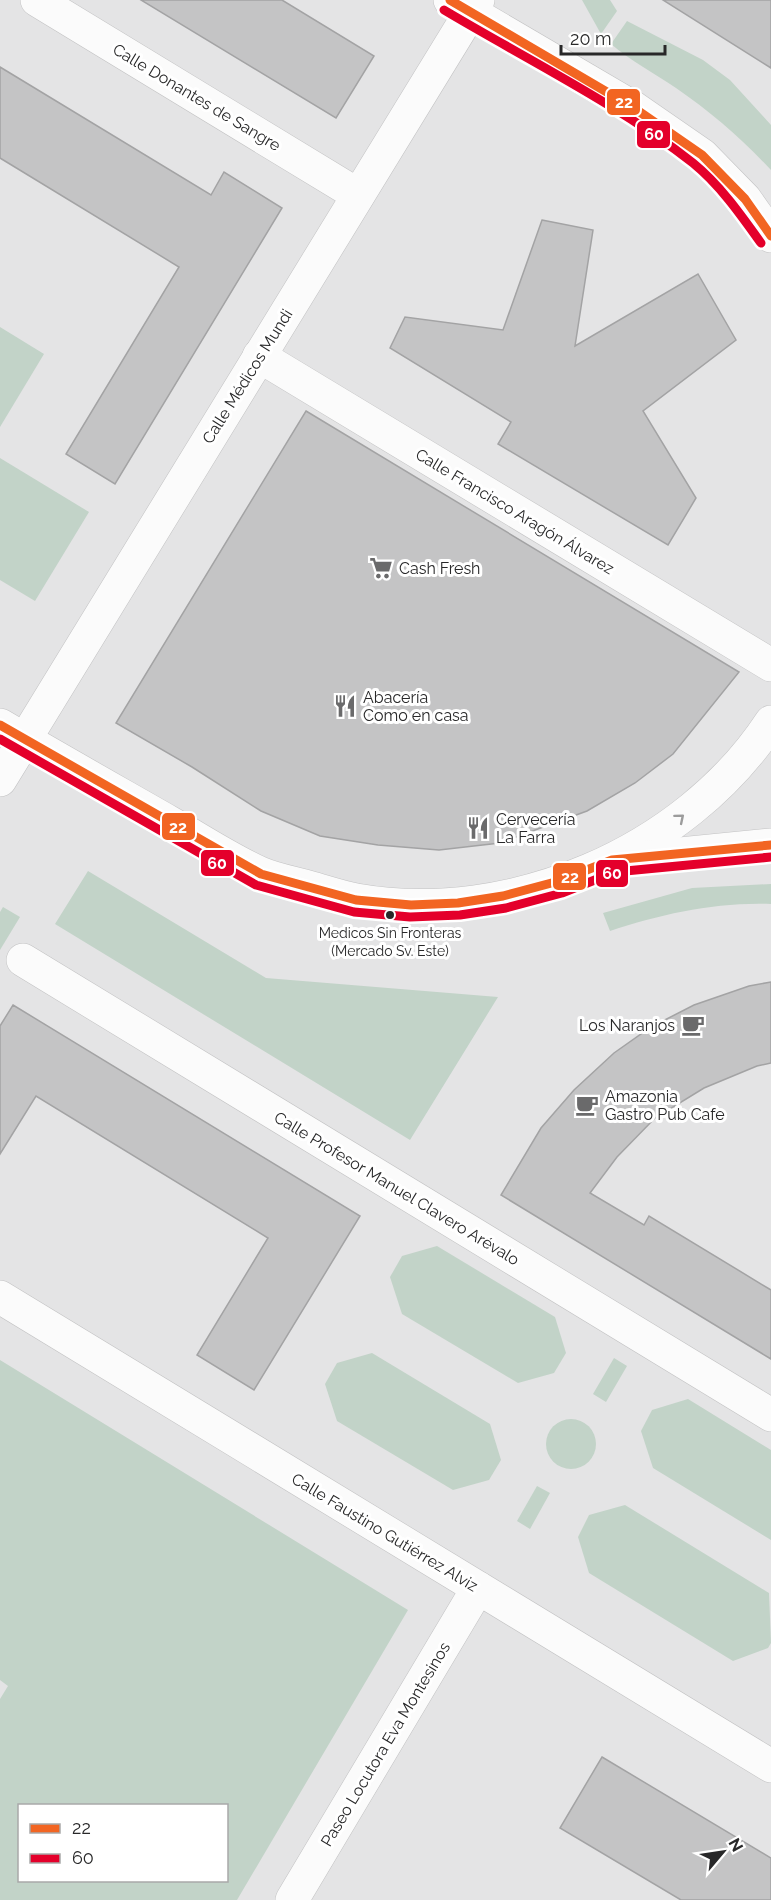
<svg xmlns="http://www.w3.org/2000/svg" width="771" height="1900" viewBox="0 0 771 1900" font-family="Raleway,sans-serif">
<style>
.green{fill:#c2d3c8;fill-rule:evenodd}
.building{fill:#c4c4c5;stroke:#a3a3a4;stroke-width:1.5}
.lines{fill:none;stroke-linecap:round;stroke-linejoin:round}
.minor-casing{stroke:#c2c2c3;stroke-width:34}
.minor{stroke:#fbfbfb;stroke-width:33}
.bus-1-casing{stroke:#fff;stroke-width:14}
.bus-2-casing{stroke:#fff;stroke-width:14}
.bus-1{stroke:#f26522;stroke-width:9}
.bus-2{stroke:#e4002b;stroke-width:9}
.oneway{stroke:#9c9c9c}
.bus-dot{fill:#282829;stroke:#fff;stroke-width:2}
.labels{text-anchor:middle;stroke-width:6;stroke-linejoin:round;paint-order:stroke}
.bus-label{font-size:14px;fill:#282829;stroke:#fff}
.street-label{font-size:16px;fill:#282829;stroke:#fff}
.poi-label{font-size:16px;fill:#282829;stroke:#fff;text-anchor:start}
.line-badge{stroke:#fff;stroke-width:2}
.badge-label{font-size:16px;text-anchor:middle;font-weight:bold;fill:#fff}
</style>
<rect width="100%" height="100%" fill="#e4e4e5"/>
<g class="green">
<path d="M582,0H610L617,11L601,34Z"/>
<path d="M627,21L703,60L730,80L771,125V170C742,139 711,112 676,88C654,73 631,61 611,44Z"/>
<path d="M0,327L44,354L0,427Z"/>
<path d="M0,458L89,512L35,601L0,580Z"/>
<path d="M88,871L266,978L498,997L410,1140L55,924Z"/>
<path d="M771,884V904C715,902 662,914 610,931L603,913L692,888Z"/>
<path d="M3,907L20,917L0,950V912Z"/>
<path d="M437,1246L555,1317L566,1353L554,1373L518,1383L402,1314L390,1277L402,1256Z"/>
<path d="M372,1353L490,1424L501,1460L489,1480L453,1490L337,1421L325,1384L337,1363Z"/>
<path d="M614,1358L627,1366L606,1402L593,1394Z"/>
<path d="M0,1360L408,1610L237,1900H0V1699L8,1686L0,1680ZM20,1806H226V1880H20Z"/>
<path d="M688,1399L771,1450V1540L653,1468L641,1431L652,1410Z"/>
<circle cx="571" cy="1444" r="25"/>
<path d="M537,1486L550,1493L530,1529L517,1521Z"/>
<path d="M625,1505L769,1593L771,1643L768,1648L733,1661L589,1573L578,1537L589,1515Z"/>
</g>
<g class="building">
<path d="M141,0H282L374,56L336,118Z"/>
<path d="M663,0H771V68Z"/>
<path d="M0,67L211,195L224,172L282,208L115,484L66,454L179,267L0,158Z"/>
<path d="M542,220L593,230L575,346L698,274L736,340L643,411L696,498L668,545L498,444L511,422L390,348L405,317L503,330Z"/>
<path d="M306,411L739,672L673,754L635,783L587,811L500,843L439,850L378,845L320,836L261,811L192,767L116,723Z"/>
<path d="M771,982V1063L757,1066L704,1088L655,1118L617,1157L590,1193L644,1225L649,1216L771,1290V1359L501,1195L541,1128L574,1090L614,1053L651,1027L694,1005L749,986Z"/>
<path d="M13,1005L360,1216L254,1390L197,1355L268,1238L36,1096L0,1154V1026Z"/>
<path d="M602,1757L771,1858V1900H681L560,1828Z"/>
</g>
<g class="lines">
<g class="minor-casing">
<g id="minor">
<path d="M37,0L358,195"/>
<path d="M450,0L634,108L702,155L745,199L771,236"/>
<path d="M259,356L771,665"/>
<path d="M0,725C56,758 113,790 169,822C199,839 229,859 260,873C276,880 295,883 312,888C326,892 341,897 356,900C510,927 685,853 771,722"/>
<path d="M0,780L478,0"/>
<path d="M620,860L771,845"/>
<path d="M23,960L771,1415"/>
<path d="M0,1297L771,1766"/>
<path d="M292,1900L478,1588"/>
</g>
</g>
<use href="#minor" class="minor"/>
<g class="bus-1-casing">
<g id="bus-1">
<path d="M450,0L634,108L702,155L745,199L771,236"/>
<path d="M0,725L261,874L356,900L411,905L458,903L503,896L559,881L612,860L771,845"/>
</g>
</g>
<g class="bus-2-casing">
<g id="bus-2">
<path d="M444,10C526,59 618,104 693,163C720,185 741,215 761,243"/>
<path d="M0,739L256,885L354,912L410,917L460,915L506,908L562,893L615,872L771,857"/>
</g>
</g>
<use href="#bus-1" class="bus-1"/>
<use href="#bus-2" class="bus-2"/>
</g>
<defs><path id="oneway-chevron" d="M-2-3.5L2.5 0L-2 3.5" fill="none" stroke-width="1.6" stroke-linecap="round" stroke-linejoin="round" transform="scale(1.5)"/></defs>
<use class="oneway" href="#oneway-chevron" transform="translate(680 818) rotate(-40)"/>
<defs>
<g id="supermarket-bare" transform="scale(1.8)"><path d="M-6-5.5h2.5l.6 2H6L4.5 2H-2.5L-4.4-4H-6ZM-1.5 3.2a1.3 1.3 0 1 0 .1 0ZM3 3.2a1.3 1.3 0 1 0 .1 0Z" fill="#6a6a6b" stroke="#fff" stroke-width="2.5" paint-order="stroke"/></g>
<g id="restaurant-bare" transform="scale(1.8)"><path d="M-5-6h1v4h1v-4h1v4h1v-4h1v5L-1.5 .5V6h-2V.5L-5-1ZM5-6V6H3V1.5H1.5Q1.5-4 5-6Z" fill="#6a6a6b" stroke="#fff" stroke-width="2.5" paint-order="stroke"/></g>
<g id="cafe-bare" transform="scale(1.8)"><path d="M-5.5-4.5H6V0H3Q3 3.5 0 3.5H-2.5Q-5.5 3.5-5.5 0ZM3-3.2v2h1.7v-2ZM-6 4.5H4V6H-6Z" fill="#6a6a6b" stroke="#fff" stroke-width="2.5" paint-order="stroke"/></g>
</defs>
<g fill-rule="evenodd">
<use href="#supermarket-bare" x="381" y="568"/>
<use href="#restaurant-bare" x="345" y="706"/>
<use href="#restaurant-bare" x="478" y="828"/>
<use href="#cafe-bare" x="693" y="1025"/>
<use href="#cafe-bare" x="587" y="1105"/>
</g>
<circle class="bus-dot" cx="390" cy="915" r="5"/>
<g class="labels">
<g class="bus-label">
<text x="390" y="938">Medicos Sin Fronteras<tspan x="390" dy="18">(Mercado Sv. Este)</tspan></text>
</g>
<g class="street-label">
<text transform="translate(197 97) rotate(31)" y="6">Calle Donantes de Sangre</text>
<text transform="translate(247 376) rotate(-58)" y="6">Calle Médicos Mundi</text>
<text transform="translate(515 511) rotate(31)" y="6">Calle Francisco Aragón Álvarez</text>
<text transform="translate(397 1188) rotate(31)" y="6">Calle Profesor Manuel Clavero Arévalo</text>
<text transform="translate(385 1532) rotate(31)" y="6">Calle Faustino Gutiérrez Alviz</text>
<text transform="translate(385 1744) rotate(-59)" y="6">Paseo Locutora Eva Montesinos</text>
</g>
<g class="poi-label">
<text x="399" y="574">Cash Fresh</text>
<text x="363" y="703">Abacería<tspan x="363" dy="18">Como en casa</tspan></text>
<text x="496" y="825">Cervecería<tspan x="496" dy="18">La Farra</tspan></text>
<text x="675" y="1031" text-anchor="end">Los Naranjos</text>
<text x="605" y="1102">Amazonia<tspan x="605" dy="18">Gastro Pub Cafe</tspan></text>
</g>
</g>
<g class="line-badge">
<rect x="606" y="88" width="35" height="28" rx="6" fill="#f26522"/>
<rect x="636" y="120" width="35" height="29" rx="6" fill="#e4002b"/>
<rect x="161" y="812" width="35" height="29" rx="6" fill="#f26522"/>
<rect x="200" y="849" width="35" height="28" rx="6" fill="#e4002b"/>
<rect x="595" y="859" width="34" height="29" rx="6" fill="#e4002b"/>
<rect x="552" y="862" width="35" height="29" rx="6" fill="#f26522"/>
</g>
<g class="badge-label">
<text x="624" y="108">22</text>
<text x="654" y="140">60</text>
<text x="178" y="833">22</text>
<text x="217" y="869">60</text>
<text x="612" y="879">60</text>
<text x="570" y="883">22</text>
</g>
<rect x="18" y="1804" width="210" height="78" fill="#ffffff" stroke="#a9a9a9" stroke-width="1.5"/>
<rect x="30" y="1824" width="30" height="9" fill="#f26522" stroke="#a9a9a9" stroke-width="1.5"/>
<text x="72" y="1834" font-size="18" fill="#282829">22</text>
<rect x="30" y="1854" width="30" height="9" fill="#e4002b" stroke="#a9a9a9" stroke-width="1.5"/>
<text x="72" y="1864" font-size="18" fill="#282829">60</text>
<g transform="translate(723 1852) rotate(61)" stroke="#ffffff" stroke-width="4.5" paint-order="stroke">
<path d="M0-4.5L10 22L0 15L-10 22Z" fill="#282829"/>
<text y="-9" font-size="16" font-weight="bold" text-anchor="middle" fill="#282829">N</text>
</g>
<path d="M561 45v9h104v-9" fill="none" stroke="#282829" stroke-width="3"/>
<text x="570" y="45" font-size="18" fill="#282829" stroke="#ffffff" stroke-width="4.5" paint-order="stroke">20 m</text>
</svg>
